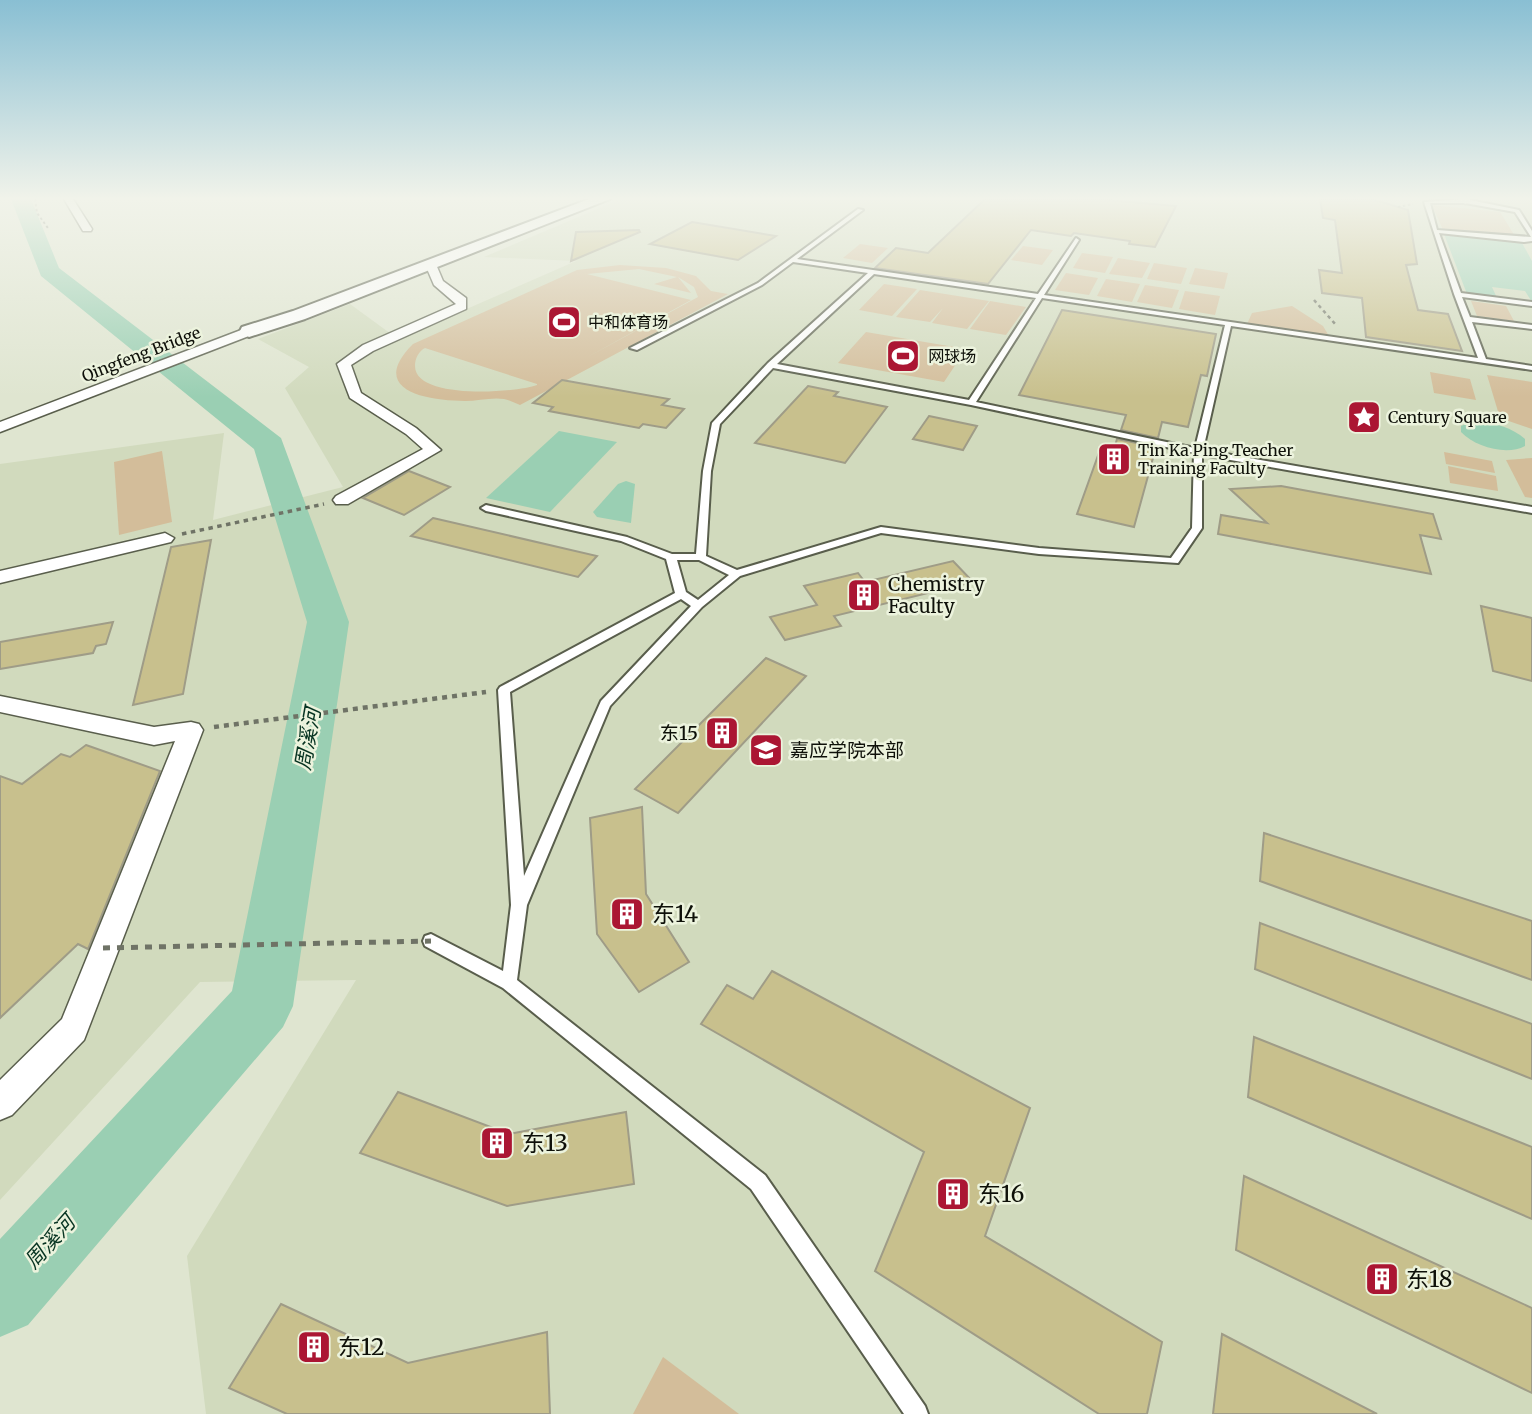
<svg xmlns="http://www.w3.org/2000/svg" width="1532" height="1414" viewBox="0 0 1532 1414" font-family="Merriweather,'Noto Sans SC',serif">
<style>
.built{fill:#d1dabd}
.green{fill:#d3bd9a;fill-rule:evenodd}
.water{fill:#9acfb3}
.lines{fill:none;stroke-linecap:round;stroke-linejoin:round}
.river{fill:#9acfb3;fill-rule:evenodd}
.building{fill:#c8c08d;stroke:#9f9c87;stroke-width:2}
.lane-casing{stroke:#595e4c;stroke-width:4}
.street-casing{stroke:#595e4c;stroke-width:3}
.secondary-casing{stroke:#595e4c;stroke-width:4}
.path-far3{stroke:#6f7366;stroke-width:2;stroke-dasharray:2.5 2.5;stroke-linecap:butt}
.path-far2{stroke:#6f7366;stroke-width:2.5;stroke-dasharray:3.5 3.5;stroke-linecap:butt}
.path-far1{stroke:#6f7366;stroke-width:3.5;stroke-dasharray:4.5 4.5;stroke-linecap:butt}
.path{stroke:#6f7366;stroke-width:4.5;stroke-dasharray:5 5;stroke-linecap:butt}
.lane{fill:#fff;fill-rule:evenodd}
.street{fill:#fff;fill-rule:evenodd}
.secondary{fill:#fff;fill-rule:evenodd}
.path-bridge{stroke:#6f7366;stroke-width:5;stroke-dasharray:7 7;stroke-linecap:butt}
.labels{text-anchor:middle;stroke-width:5;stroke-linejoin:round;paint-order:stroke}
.far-poi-label{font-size:16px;fill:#0e1009;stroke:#ecf3dd;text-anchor:start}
.far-street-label{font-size:16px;fill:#0e1009;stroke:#ecf3dd}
.poi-label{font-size:19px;fill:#0e1009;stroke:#ecf3dd;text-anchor:start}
.water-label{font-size:21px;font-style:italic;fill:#063321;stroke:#ecf3dd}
.near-poi-label{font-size:23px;fill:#0e1009;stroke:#ecf3dd;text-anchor:start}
</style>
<rect width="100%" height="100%" fill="#dfe5d0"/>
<path class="built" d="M621,199H1532V1414H206L187,1256L356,980L200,982L0,1200V464L224,433L213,520L343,487L285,388L309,367L258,339L350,304L398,339L576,261L484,257Z"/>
<g class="green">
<path d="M1432,205L1500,212L1516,238L1443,230Z"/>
<path d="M860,244L888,248L872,263L843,258Z"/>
<path d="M1023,246L1053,250L1042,265L1011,260Z"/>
<path d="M1082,253L1113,257L1105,273L1073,268Z"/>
<path d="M1118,258L1150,263L1142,278L1109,274Z"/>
<path d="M1154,263L1187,268L1181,284L1147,279Z"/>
<path d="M620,265L666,268L696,276L711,291L728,294L520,405C515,403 509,400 504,399C492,397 477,401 465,401C426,401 367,390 413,344L577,270ZM639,269L677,277L654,284L691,293L678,277L694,287L698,297L584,359L691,300L587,274ZM425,348L537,384V385C516,393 415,400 415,366C415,358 419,351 425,348Z"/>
<path d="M1195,268L1228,273L1224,289L1189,284Z"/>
<path d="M1066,273L1098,278L1089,295L1055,290Z"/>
<path d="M1106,279L1140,284L1132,302L1097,296Z"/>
<path d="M884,284L917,289L892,316L859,310Z"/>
<path d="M1145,285L1179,290L1172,308L1137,302Z"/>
<path d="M920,290L989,301L967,329L932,323L943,308L930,322L896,317Z"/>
<path d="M1185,291L1220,296L1215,315L1179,309Z"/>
<path d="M990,301L1026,307L1006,335L970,329Z"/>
<path d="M1471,301L1506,306L1514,321L1477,316Z"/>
<path d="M1292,306L1323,326L1329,336L1247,324L1252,313Z"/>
<path d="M866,332L966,349L944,382L838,363Z"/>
<path d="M1430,372L1470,379L1476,400L1434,393Z"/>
<path d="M1487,375L1532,382V429L1500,418Z"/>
<path d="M162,451L172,522L119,535L114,462Z"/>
<path d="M1444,452L1492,461L1495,473L1446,464Z"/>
<path d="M1532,458V498L1525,497L1506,460Z"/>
<path d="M1448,466L1496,476L1498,491L1450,483Z"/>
<path d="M663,1357L739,1414H633Z"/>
</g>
<g class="water">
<path d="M1444,234L1522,243L1532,261V302L1525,291L1492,287L1497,298L1467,294Z"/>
<path d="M1469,423C1489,421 1510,426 1525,439V446C1507,456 1475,447 1461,432V426Z"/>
<path d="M559,431L617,442L550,512L486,498Z"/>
<path d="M626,481L635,484L631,523L597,517L593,512L618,484Z"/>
</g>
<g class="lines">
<path class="river" d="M11,199H31L59,268L281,438L349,622L293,1006L283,1027L28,1325L0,1337V1239L232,991L307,622L254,449L41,276Z"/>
</g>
<g class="building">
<path d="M985,199H1098L1176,206L1155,247L1129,244L1130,241L1074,233L1071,236L1031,230L988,284L875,268L896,248L928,253Z"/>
<path d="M1320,199H1372L1408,210L1417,264L1406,265L1418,310L1448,314L1462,351L1366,337L1362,298L1322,293L1319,270L1342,273L1335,220L1323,218Z"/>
<path d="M692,222L776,236L738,260L650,244Z"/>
<path d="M639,230L640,232L571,261L576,232Z"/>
<path d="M1062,310L1216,334L1207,376L1201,375L1188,427L1162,422L1158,438L1121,430L1126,415L1019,395Z"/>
<path d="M562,380L669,399L662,405L684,409L666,428L643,424L639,428L549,411L553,407L533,403Z"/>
<path d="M808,386L838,392L834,396L887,407L845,463L755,443Z"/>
<path d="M929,416L977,426L963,450L913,439Z"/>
<path d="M1117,439L1156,447L1134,527L1077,514L1100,450L1113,453Z"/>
<path d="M409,471L450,487L404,515L363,498Z"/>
<path d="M1281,486L1433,514L1441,539L1420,535L1431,574L1218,534L1221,515L1267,523L1230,489Z"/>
<path d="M433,518L597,556L578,577L411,536Z"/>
<path d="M211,540L183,694L133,705L171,547Z"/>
<path d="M953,561L973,582L834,616L841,626L785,640L770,617L817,605L804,586L858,573L865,582Z"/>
<path d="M1481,606L1532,618V681L1493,671Z"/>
<path d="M113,622L106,644L96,646L93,653L0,669V642Z"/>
<path d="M766,658L806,676L678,813L635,789Z"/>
<path d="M86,745L160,771L88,949L78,944L0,1018V776L22,784L61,754L70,757Z"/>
<path d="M642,807L646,894L689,962L639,992L597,934L590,818Z"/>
<path d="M1264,833L1532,921V980L1260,881Z"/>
<path d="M1260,923L1532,1024V1079L1255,969Z"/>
<path d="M772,971L1030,1108L985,1236L1162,1342L1147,1414H1099L875,1271L924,1152L701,1024L727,985L753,999Z"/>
<path d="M1254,1037L1532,1147V1219L1248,1097Z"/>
<path d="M398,1092L509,1134L626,1112L634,1184L507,1206L360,1153Z"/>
<path d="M1244,1176L1532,1308V1393L1236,1250Z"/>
<path d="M281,1304L408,1363L547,1332L550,1414H287L229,1388Z"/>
<path d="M1222,1334L1377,1414H1213Z"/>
</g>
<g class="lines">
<g class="lane-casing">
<path id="lane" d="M1465,199L1519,210L1532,231V241L1524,242L1439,233L1461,293L1532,302V306L1462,297L1470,317L1532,325V329L1472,322L1486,359L1532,366V370L1231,326L1203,450L1532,507V513L1202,455V528L1178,563L1039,554L881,533L740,576L702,607L610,706L527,905L517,980L765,1175L925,1406L928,1414H904L751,1189L503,988L425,946L423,941L425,936L431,934L503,971L511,905L498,690L500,687L675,593L666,559L621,541L486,511L481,508L486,505L627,537L672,554H696L703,471L712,423L768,363L868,273L793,262L762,285L637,350L630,348L758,283L858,209L863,210L797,259L1038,294L1076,238L1079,240L1044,295L1478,358L1454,294L1424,202ZM1430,203H1465L1515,212L1531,237L1437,230ZM874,274L1036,298L969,400L777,364ZM1042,298L1225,325L1195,448L976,402ZM773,368L971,405L1194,453L1192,528L1171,558L1039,548L881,527L737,570L706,556L711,471L720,424ZM677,560H699L729,575L698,600L686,592ZM681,599L691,606L601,701L524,876L510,692Z"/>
</g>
<g class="street-casing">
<g id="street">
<path d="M64,199H73L92,229L91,231H83Z"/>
<path d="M1460,199H1470V201L1465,204Z"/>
<path d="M427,262H435L443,281L466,298V309L373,351L351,365L361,393L416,428L441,450L348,504H336L333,500L336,496L423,449L406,434L350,398L337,364L363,345L456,304L434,285L425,264Z"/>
<path d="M249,327L255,331L254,334L0,432V422Z"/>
<path d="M165,533L174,538L171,542L0,583V571Z"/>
<path d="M0,696L154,727L191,722L199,724L203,730L84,1040L12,1115L0,1120V1080L62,1019L175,741L154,745L0,712Z"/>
</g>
</g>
<g class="secondary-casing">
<path id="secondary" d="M589,199H610L305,319L249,337L240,331L242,327L293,311Z"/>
</g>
<g class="path-far3">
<path d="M35,199L37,213L48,228"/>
<path d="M1398,207L1413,204"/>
</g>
<path class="path-far2" d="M1314,300L1336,325"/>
<path class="path-far1" d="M182,534L324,504"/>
<path class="path" d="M214,727L486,692"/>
<use href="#lane" class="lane"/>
<use href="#street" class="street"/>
<use href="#secondary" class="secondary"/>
<path class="path-bridge" d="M103,948L431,941"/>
</g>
<linearGradient id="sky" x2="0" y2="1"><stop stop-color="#89bfd3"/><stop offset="0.5" stop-color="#f1f3ea"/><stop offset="1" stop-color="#f1f3ea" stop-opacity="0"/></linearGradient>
<rect width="1532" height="397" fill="url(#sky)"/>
<defs>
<g id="stadium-square" transform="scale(1.75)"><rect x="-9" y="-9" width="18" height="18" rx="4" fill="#ab1633" stroke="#ecf3dd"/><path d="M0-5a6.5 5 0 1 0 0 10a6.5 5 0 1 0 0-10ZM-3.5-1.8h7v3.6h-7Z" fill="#fff"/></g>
<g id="sight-square" transform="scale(1.75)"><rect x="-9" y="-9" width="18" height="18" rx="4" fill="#ab1633" stroke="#ecf3dd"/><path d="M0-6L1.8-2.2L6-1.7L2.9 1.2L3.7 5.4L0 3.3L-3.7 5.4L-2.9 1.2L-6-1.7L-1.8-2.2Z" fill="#fff"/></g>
<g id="building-square" transform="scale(1.75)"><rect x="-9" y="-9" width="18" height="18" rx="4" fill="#ab1633" stroke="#ecf3dd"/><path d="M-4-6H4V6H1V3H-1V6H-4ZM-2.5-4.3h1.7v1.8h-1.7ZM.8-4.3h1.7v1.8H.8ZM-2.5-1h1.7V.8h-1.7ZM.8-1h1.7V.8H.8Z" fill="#fff"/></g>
<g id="university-square" transform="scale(1.75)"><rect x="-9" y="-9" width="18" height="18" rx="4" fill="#ab1633" stroke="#ecf3dd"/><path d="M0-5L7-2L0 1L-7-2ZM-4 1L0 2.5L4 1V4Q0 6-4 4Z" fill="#fff"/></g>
</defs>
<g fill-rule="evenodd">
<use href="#stadium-square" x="564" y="322"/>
<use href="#stadium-square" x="903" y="356"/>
<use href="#sight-square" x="1364" y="417"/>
<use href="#building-square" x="1114" y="459"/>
<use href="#building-square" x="864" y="595"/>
<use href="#building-square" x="722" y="733"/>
<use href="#university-square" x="766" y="750"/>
<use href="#building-square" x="627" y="914"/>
<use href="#building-square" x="497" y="1143"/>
<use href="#building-square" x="953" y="1194"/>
<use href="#building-square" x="1382" y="1279"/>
<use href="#building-square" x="314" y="1347"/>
</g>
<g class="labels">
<g class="far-poi-label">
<text x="588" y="328">中和体育场</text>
<text x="928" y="362">网球场</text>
<text x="1388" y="423">Century Square</text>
<text x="1138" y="456">Tin Ka Ping Teacher<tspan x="1138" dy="18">Training Faculty</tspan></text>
</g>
<g class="far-street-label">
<text transform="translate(141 354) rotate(-21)" y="6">Qingfeng Bridge</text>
</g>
<g class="poi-label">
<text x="888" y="591">Chemistry<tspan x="888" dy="22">Faculty</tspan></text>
<text x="698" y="740" text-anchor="end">东15</text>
<text x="790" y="757">嘉应学院本部</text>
</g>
<g class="water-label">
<text transform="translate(308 739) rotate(-80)" y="7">周溪河</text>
<text transform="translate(50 1242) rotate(-48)" y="7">周溪河</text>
</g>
<g class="near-poi-label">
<text x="652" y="922">东14</text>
<text x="522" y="1151">东13</text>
<text x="978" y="1202">东16</text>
<text x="1406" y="1287">东18</text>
<text x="338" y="1355">东12</text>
</g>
</g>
</svg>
